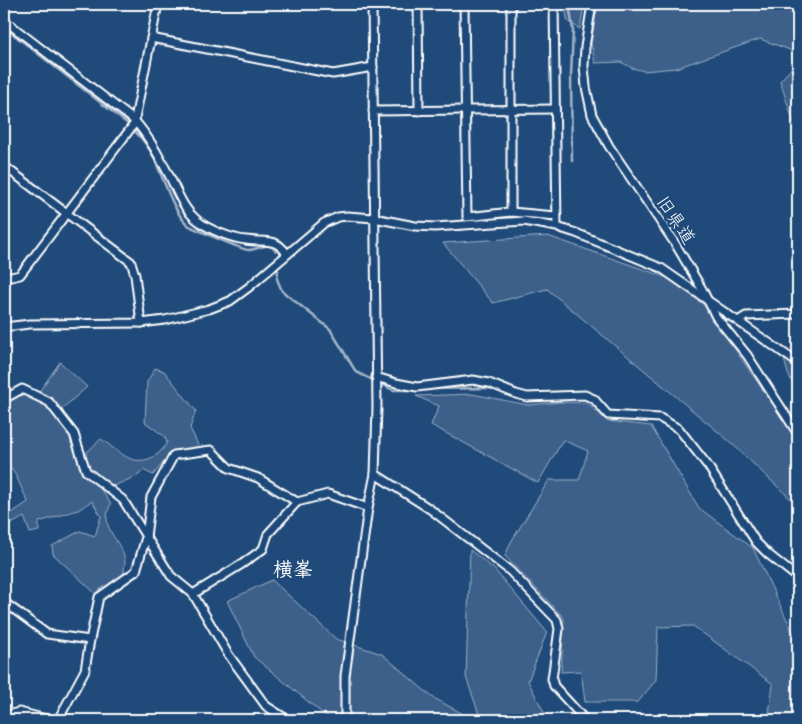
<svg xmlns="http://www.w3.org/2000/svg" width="802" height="724" viewBox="0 0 802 724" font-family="Dekko,'Klee One',sans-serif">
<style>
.green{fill:#3c618b;stroke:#9eb0c5}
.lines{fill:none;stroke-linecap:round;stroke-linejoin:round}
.stream{stroke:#a3b5c8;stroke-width:2.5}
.minor-casing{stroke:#fff;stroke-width:11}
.minor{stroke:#1f4a7a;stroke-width:7}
.labels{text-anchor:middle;stroke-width:5;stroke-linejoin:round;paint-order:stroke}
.street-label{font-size:18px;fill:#fff;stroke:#1f4a7a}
.quarter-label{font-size:20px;font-weight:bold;fill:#fff;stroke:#1f4a7a}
</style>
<rect width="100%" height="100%" fill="#1f4a7a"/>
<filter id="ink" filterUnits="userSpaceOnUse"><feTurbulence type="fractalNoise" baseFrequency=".02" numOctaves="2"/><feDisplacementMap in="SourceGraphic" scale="10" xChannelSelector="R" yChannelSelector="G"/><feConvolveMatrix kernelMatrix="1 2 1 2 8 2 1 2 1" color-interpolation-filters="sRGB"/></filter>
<g filter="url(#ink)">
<g class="green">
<path d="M564,4H584L580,29L568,22Z"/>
<path d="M598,4H798V136L780,81L796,63L790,50L760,39L676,68L644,71L632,68L621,62L595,63L591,43Z"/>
<path d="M548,236L671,279L705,306L798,441V506L729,441L547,289L493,303L443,243Z"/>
<path d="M784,359L798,369V393L788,374Z"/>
<path d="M60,362L87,387L62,409L70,435L71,444L85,454L101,439C110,445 121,455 131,459C146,464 161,455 167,442L164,436L145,422L147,382L155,368L164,371L196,411L190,428L199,447L167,458L153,475L143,470L139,475L114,486L102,479L97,484L111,504C99,526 117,536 124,556C126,562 124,570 123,576L96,594L53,554L52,546L80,531L95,536L101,516L92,501L78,510L39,522V531L30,533L24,517L4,528V518L28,502L15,474L4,460V405L21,392L34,399Z"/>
<path d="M472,394L528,405L560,402L588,403L607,421L651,426L699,508L753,548L798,643V720H770L769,713L773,684L693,626L658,627L656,680L638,702H585L581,671L561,672L564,618L505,556L511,542L549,480H579L588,451L563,440L538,483L431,425L439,406L416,396Z"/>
<path d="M470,550L494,569L547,632L528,681L548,720H481L466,677Z"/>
<path d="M272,580L336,639L382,654L432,697L474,720H337L323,714L254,657L227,601Z"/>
</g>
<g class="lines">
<g class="stream">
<path d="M569,4L573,30L571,75L572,161"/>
<path d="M4,27L128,124C136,132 144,140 150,150C162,171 171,210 188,225C192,228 243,250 248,250C259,250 267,240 276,251"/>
<path d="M278,270L277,279L282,291L330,329L356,372L393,390H416"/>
<path d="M426,389L492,388"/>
</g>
<g class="minor-casing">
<g id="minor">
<path d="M418,4L419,111"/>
<path d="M464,4L467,217L511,212L556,216"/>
<path d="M511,4V212"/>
<path d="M554,4L557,227"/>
<path d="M592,4L585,47L584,66L586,87L592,115L609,146L676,245L702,289L716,317L747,355L798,434"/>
<path d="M4,20L135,121C149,137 159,156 169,175C177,191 183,209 197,220C207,229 233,239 246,240C264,243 275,236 287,254"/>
<path d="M151,38L333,74L373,67"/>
<path d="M373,111L555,109"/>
<path d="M4,166L131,262L135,275L141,323"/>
<path d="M4,276L11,277L20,275L134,124L158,4"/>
<path d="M738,321L746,316L798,314"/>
<path d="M4,327L30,324L141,323L165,320L209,309L230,301L249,287L324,223L338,217L347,216L374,218L415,226L435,227L524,221L557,227L576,233L661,268L798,363"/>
<path d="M376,377L396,383L417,387L473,380L489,383L516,394L527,397L585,395L594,399L608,415L660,418L679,429L708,466L756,542L768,554L798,578"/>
<path d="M4,399L22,389L49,402L74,434L86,471L123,500L171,576L193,594L228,654L266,706L288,720"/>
<path d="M375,474L430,509L510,571L557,620L559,629L552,679L554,686L585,720"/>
<path d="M193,594L242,564L263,549L268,534L297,502L328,494L368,508"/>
<path d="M4,602L47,634L90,640"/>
<path d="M4,716L19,712L50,720"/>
<path d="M58,720L85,670L90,640L99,597L136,571L146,537L151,497L174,455L211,450L229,468L258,478L297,502"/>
<path d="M345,720V676L368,508L375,474L377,407L372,4"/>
</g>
</g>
<use href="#minor" class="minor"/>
</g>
</g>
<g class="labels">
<g class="street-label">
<text transform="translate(676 220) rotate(56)" y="6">旧県道</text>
</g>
<g class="quarter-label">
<text x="293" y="576">横峯</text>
</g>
</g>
<rect width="802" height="724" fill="none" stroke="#1f4a7a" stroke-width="20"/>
<rect x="10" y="10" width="782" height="704" fill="none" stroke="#fff" stroke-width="2" filter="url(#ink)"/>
</svg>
